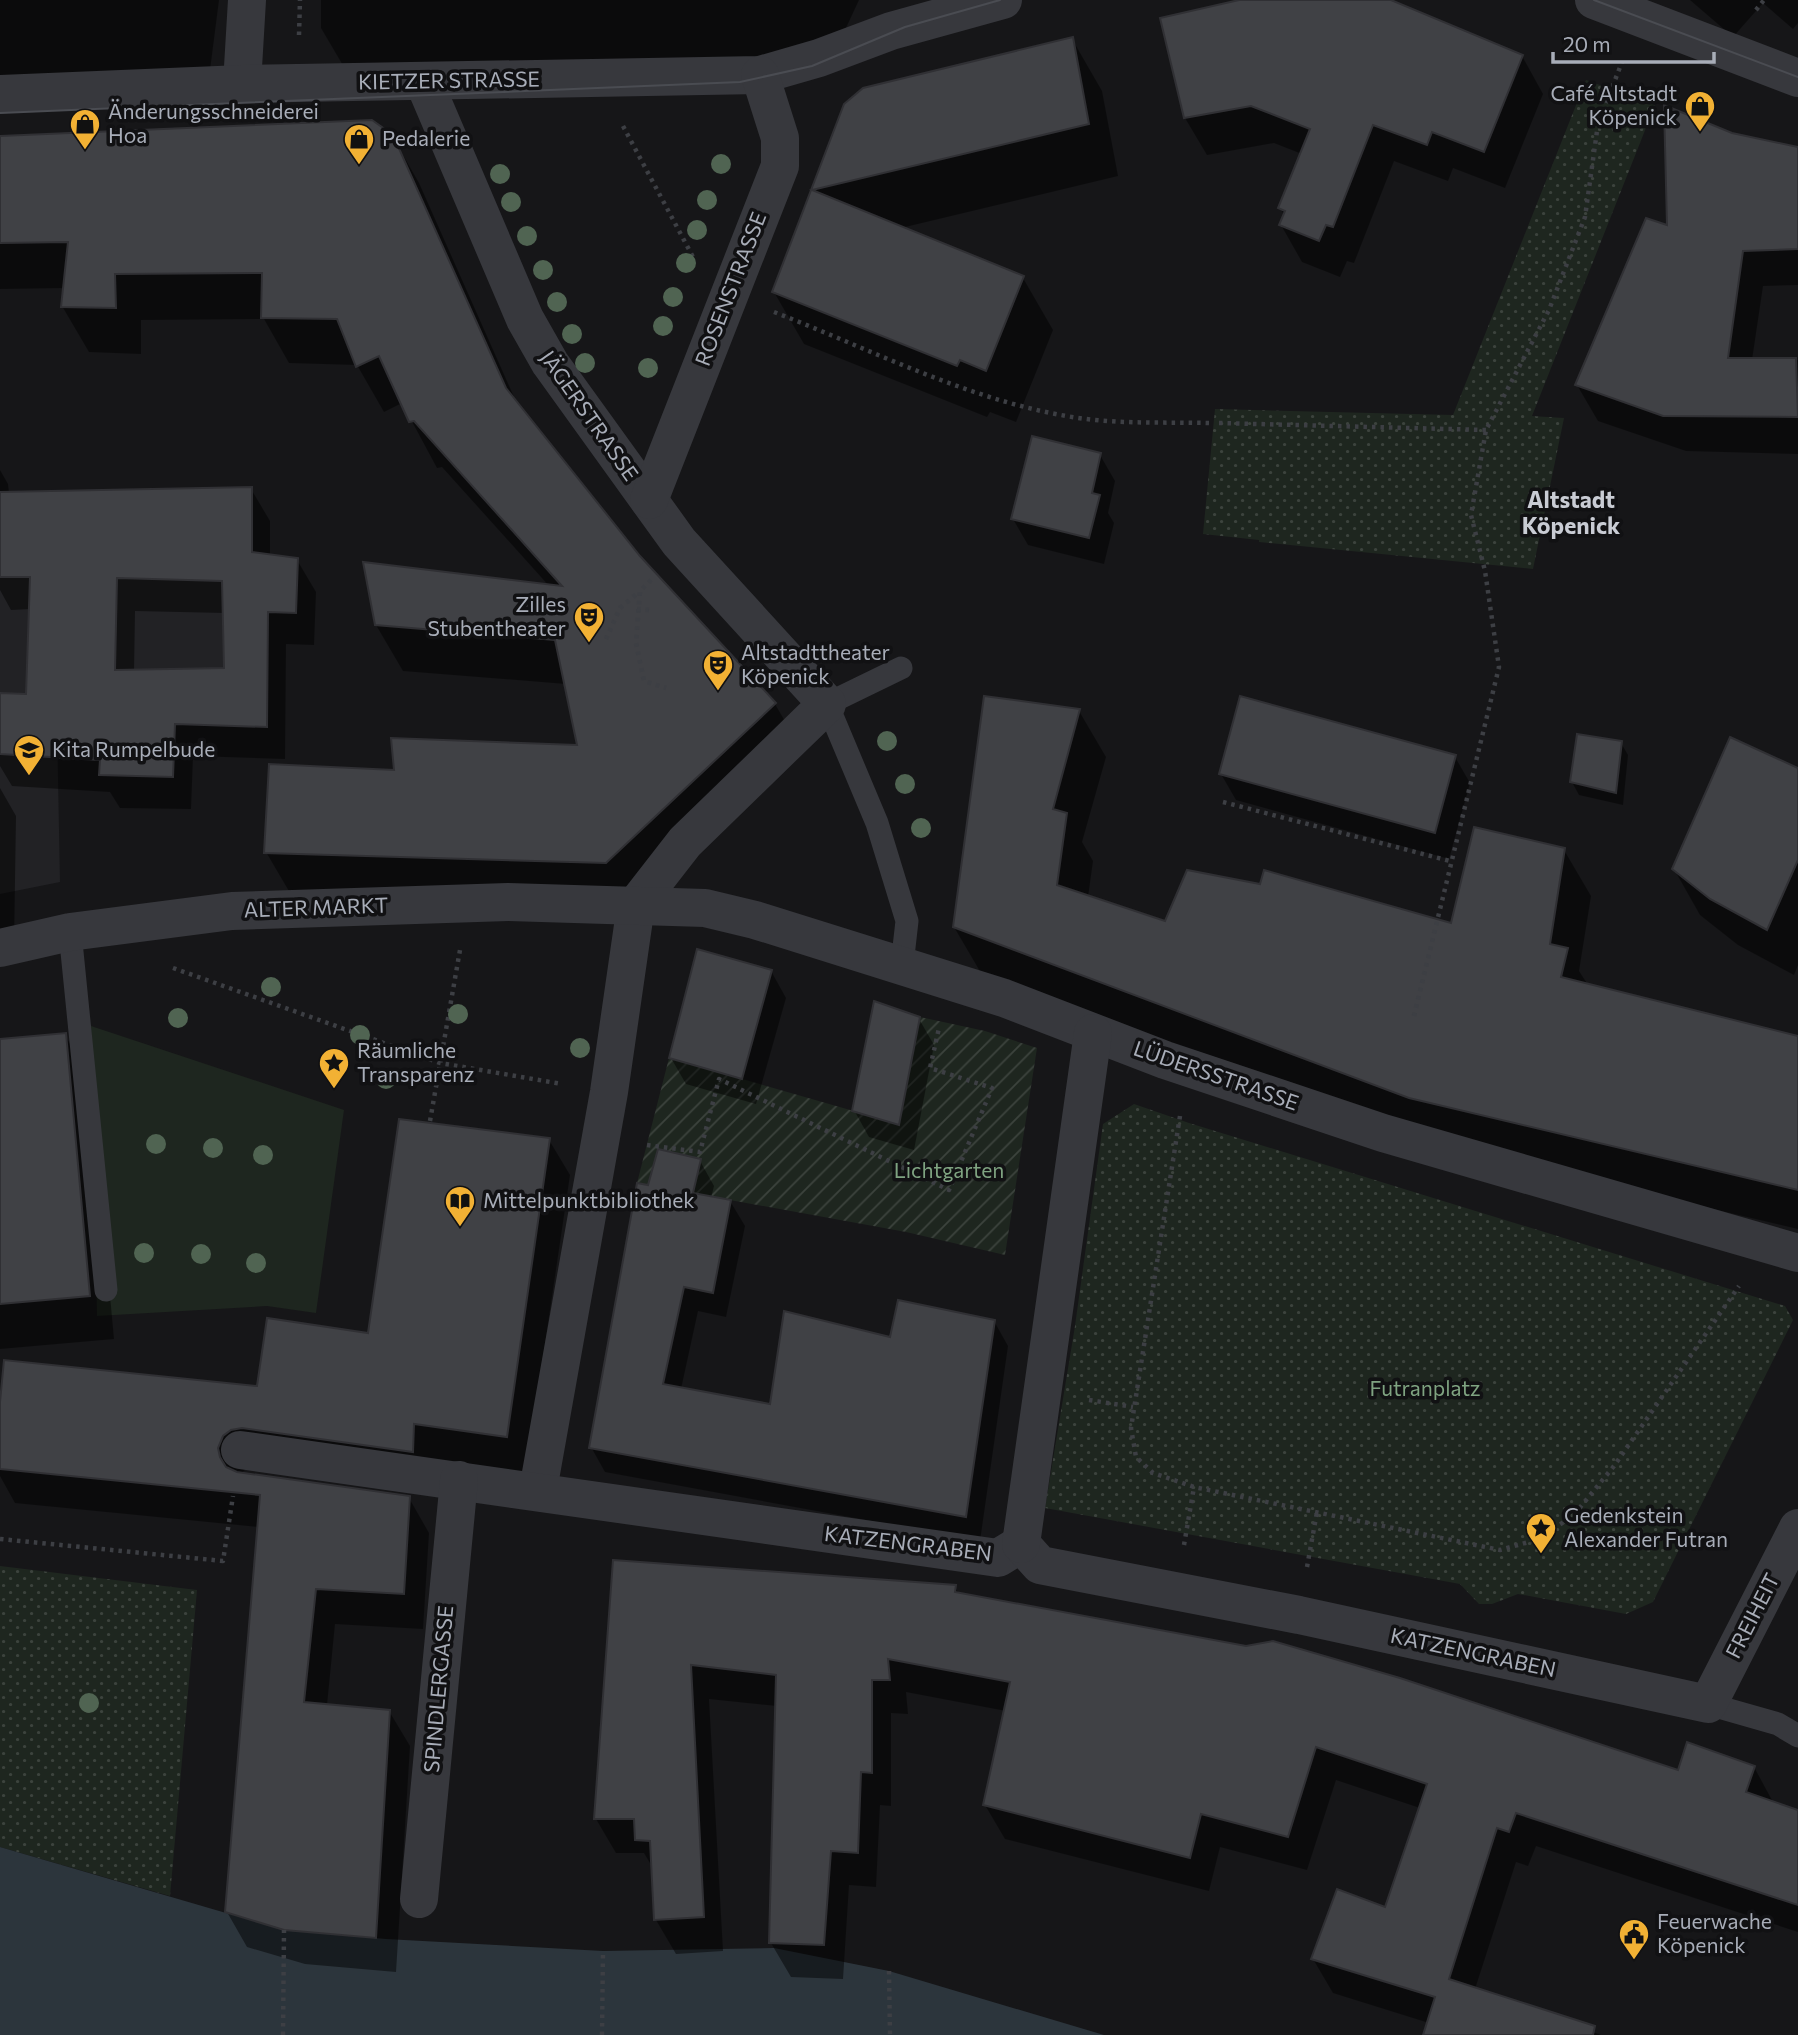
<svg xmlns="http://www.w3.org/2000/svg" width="1798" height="2035" viewBox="0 0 1798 2035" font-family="Commissioner,sans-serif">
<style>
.built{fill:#222225}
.grass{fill:#1e261f}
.park{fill:url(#park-dots)}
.garden{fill:url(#garden-furrows)}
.water{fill:#2c353c}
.shadow{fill:#0007;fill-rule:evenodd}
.building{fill:#404145;stroke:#303034;stroke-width:2;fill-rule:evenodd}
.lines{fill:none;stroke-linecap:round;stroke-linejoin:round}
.path{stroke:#3d3f44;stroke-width:4.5;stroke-dasharray:3.5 5;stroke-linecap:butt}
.lane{stroke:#37383d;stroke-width:23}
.street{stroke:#37383d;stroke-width:38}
.tram{stroke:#4a4c52;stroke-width:2}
.tree{fill:#506452}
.labels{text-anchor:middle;stroke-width:7;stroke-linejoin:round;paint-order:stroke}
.street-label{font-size:21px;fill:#a8adb8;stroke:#111113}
.poi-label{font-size:21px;fill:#a8adb8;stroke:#111113;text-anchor:start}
.park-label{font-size:21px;fill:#7fa381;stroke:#111113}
.neighbourhood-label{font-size:23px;font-weight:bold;fill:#c9ccd4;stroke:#111113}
</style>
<defs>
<pattern id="park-dots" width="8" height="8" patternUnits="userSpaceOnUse" patternTransform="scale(1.75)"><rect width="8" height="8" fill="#1e261f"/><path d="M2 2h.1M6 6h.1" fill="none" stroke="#3c433d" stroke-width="1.8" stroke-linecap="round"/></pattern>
<pattern id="garden-furrows" width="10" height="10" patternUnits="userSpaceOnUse" patternTransform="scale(1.75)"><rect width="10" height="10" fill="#1e261f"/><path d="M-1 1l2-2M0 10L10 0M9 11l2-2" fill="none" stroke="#3c433d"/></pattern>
</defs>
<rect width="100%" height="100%" fill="#161618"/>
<path class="built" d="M252,487V552L223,610V668L56,672L60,882L0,894V492Z"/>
<path class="grass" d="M91,1026L344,1110L316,1313L267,1306L97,1316Z"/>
<g class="park">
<path d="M1586,80L1655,105L1532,416L1564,418L1533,569L1259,542V540L1203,534L1215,409L1453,415Z"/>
<path d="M1134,1104L1189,1123L1785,1306L1793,1320L1653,1602L1626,1614L1518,1594L1492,1604H1479L1460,1584L1045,1508L1075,1326L1103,1124Z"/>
<path d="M0,1566L197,1590L170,1896L0,1847Z"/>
</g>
<path class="garden" d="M920,1017L985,1031L1037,1048L1005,1255L906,1232L637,1183L669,1058L899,1124Z"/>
<path class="water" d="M0,1847L284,1930L386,1939L603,1951L774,1948L889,1971L1104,2035H0Z"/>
<g class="shadow">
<path d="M0,0H219L210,70L0,87Z"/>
<path d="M321,0H859L831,60L351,79L321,28Z"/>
<path d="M1246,0H1386L1522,56L1543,94L1505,188L1453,168L1448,181L1394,161L1354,263L1347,261L1340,277L1302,262L1281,225L1285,216L1280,208L1302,154L1274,143L1207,155L1185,118Z"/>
<path d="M1690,0H1798V23L1793,29L1763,3L1733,37Z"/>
<path d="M1072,39L1102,91L1118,176L901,228L1023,278L1053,330L1016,422L990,412L987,417L804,344L774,292L846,105Z"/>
<path d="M1732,135L1798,149V285L1763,286L1752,360H1798V454L1686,451L1598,421L1577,385L1668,228Z"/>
<path d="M0,136H392L419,183L518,406L639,557L775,704L801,749L633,908L293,898L266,852L396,772L579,747L566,684L403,671L376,625L550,587L442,467L437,468L402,403L384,412L357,365L289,363L264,319L141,320V354L89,352L62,306L65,288L0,289Z"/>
<path d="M1100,455L1115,481L1108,513L1114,523L1104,564L1028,545L1013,519Z"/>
<path d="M0,470L8,484L9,493L251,489L270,521V556L297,560L316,592L314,645L286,644L285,759L193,756L191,809L120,808L110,792L12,786L0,766V695L28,696L31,609L11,610L0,590ZM135,611L225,613L226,670L134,672Z"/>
<path d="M1079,711L1106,757L1082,842L1093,861L1088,897L1166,923L1452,925L1564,850L1591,896L1579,971L1588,985L1798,1038V1229L1437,1144L981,973L954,927Z"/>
<path d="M1621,743L1628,755L1623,805L1579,795L1572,782Z"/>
<path d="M1455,757L1470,783L1449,859L1236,800L1221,774Z"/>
<path d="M1798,770V965L1794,975L1738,945L1700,915L1674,869Z"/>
<path d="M0,788L16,816L14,944L0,947Z"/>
<path d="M771,971L786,998L756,1104L686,1084L671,1058Z"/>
<path d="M919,1019L934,1045L914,1150L869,1137L854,1110Z"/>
<path d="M65,1035L90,1079L114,1339L0,1349V1041Z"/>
<path d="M549,1140L570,1175L526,1472L251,1465L240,1474L409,1498L429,1533L423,1629L335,1624L327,1705L389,1711L410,1746L396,1972L305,1964L247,1947L227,1912L259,1527L15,1503L0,1476V1418L258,1388L369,1335Z"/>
<path d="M700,1161L714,1186L711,1198L730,1201L745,1226L726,1317L698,1311L681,1389L771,1406L891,1339L994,1321L1008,1346L980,1541L605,1472L591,1447L649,1187Z"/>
<path d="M614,1562L955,1587L959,1594L1679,1772L1754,1767L1773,1802L1798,1812V1932L1536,1846L1528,1866L1516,1862L1475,1989L1601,2035H1425L1429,2023L1333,1993L1313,1959L1386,1909L1420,1808L1336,1780L1307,1870L1220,1847L1209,1891L1005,1839L985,1805L1006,1711L906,1692L908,1714L891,1713V1806L880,1805L876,1887L849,1885L843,1979L791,1977L771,1943L777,1706L709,1699L723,1951L676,1954L656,1920L653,1868L644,1853H616L596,1819Z"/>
</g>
<g class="building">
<path d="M1239,0H1391L1523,55L1484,152L1432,132L1427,145L1373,125L1333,227L1326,225L1319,241L1279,225L1285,211L1278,208L1310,129L1251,106L1184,118L1160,18Z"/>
<path d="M1073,37L1089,124L812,190L1024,276L986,371L960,360L957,366L772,292L844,104L863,88Z"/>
<path d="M1664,105L1732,133L1798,147V249L1743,251L1728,358H1796L1798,417L1663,416L1575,385L1646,218L1667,225Z"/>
<path d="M372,120L393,135L506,388L640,556L776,703L606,863L264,853L269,764L394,770L391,738L577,745L555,640L375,625L363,562L562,586L414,421L409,422L379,356L356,367L337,319L261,318L262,273L115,274L116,308L61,307L68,242L0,243V136Z"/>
<path d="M1032,436L1101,453L1092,493L1100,495L1089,538L1011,519Z"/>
<path d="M252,487V552L298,558L296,613L268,612L267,727L175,724L173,777L99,775L100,760L0,754V693L26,694L30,577H0V492ZM117,578L222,581L224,668L115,670Z"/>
<path d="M984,696L1080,709L1053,809L1067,813L1057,885L1165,921L1187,870L1260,884L1264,870L1451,923L1474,827L1565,848L1550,944L1568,948L1561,977L1798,1036V1190L1409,1098L953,927Z"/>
<path d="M1240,696L1456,755L1435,833L1219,774Z"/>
<path d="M1577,734L1622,741L1616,793L1570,782Z"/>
<path d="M1730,737L1798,768V860L1767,930L1710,899L1672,869Z"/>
<path d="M697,949L772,970L742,1079L669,1058Z"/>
<path d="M874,1001L920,1017L899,1125L852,1111Z"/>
<path d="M66,1033L90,1296L0,1304V1039Z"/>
<path d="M399,1119L550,1138L507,1437L414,1424L413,1452L242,1428L231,1430L223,1436L218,1448L220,1457L226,1467L237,1472L410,1496L404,1594L316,1589L304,1702L390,1710L376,1938L284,1930L225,1912L260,1495L0,1469V1402L4,1360L257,1386L267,1318L368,1333Z"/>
<path d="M658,1149L701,1159L693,1193L731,1200L713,1293L684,1287L663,1384L770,1404L784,1311L890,1337L898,1300L995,1320L966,1517L589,1448L637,1183L648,1185Z"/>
<path d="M613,1560L956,1585L955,1592L1246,1646L1273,1641L1400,1678L1678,1770L1687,1742L1755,1766L1746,1792L1798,1810V1905L1516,1813L1509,1832L1497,1828L1449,1979L1595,2026L1593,2035H1423L1435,1997L1311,1959L1337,1889L1385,1907L1427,1784L1316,1747L1288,1837L1201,1814L1190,1858L983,1805L1010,1682L888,1659L890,1680H872V1773L861,1772L858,1853L831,1851L824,1945L769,1943L776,1675L691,1665L704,1917L654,1920L650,1841L635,1840L634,1819H594Z"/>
</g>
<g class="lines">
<g class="path">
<path d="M1756,10L1764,0"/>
<path d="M299,35L300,0"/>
<path d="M623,126L693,257"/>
<path d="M774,312C875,351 978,405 1086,419C1126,424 1168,422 1209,423"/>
<path d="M1219,423L1486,430"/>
<path d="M651,580L640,591L636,643L644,681L666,688"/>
<path d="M637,609L649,610"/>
<path d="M606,639L620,608L639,592"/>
<path d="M1223,802L1450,861"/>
<path d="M173,968L440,1063L562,1084"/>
<path d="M1414,1016L1499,667L1485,571L1471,515L1486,430L1549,310L1585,217L1598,124L1622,62"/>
<path d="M1180,1116L1131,1428L1136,1457L1153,1473L1194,1487L1500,1550L1536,1540L1573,1516L1614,1466L1739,1286"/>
<path d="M430,1121L460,950"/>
<path d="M647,1145L700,1152L719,1079L949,1190L992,1088L930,1068L939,1028"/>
<path d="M1089,1400L1133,1407"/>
<path d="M0,1539L223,1561L233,1496"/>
<path d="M1184,1545L1194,1487"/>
<path d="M1307,1567L1317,1512"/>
<path d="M889,1971L890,2035"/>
<path d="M283,2035L284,1930"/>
<path d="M602,2035L603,1951"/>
</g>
<g class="lane">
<path d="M901,668L827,704L877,823L907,921L902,965"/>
<path d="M70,932L106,1290"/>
<path d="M1708,1704L1778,1724L1798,1736"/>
</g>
<g class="street">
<path d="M1594,0L1798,78"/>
<path d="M424,82L525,319L550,363L679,542L827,704L685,842L636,905L609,1092L538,1490"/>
<path d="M242,84L247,0"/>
<path d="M0,94L242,84L760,75L819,58L891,31L1003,0"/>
<path d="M649,500L780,166V138L760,75"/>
<path d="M0,948L70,932L232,911L508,902L705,908L755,920L1004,998L1165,1060L1383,1133L1798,1253"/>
<path d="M240,1450L998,1558L1021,1544"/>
<path d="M1021,1544L1040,1565L1299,1615L1708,1704L1798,1528"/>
<path d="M1021,1544L1093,1033"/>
<path d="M419,1899L459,1480"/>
</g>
<g class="tram">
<path d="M1594,0L1798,77"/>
<path d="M0,113L740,82L812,66L905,27L1000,0"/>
</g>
</g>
<g class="tree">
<circle cx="721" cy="164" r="10"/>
<circle cx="500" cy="174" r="10"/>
<circle cx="707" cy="200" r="10"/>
<circle cx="511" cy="202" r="10"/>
<circle cx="697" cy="230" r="10"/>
<circle cx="527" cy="236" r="10"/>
<circle cx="686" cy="263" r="10"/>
<circle cx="543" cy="270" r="10"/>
<circle cx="673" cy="297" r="10"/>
<circle cx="557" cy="302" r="10"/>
<circle cx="663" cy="326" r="10"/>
<circle cx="572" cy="334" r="10"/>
<circle cx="585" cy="363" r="10"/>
<circle cx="648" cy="368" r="10"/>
<circle cx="887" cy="741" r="10"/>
<circle cx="905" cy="784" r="10"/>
<circle cx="921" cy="828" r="10"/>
<circle cx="271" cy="987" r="10"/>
<circle cx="458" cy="1014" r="10"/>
<circle cx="178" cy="1018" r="10"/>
<circle cx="360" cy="1035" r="10"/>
<circle cx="580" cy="1048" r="10"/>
<circle cx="386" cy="1079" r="10"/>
<circle cx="156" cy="1144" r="10"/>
<circle cx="213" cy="1148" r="10"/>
<circle cx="263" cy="1155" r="10"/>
<circle cx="144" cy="1253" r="10"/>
<circle cx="201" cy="1254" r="10"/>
<circle cx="256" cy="1263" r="10"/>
<circle cx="89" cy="1703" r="10"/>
</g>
<defs>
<g id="shop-pin" transform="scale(1.575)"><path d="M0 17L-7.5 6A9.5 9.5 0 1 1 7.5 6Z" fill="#f2b134" stroke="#111113"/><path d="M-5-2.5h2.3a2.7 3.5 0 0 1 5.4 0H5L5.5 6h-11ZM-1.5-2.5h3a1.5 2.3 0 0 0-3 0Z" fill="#111"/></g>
<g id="theatre-pin" transform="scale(1.575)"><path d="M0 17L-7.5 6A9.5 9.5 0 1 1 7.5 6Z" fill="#f2b134" stroke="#111113"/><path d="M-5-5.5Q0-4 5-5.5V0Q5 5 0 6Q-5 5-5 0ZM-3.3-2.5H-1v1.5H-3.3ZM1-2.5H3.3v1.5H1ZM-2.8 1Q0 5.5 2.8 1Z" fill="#111"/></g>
<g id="school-pin" transform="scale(1.575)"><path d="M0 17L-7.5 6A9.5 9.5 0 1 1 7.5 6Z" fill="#f2b134" stroke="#111113"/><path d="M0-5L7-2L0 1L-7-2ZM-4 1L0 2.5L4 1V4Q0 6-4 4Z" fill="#111"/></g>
<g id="sight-pin" transform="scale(1.575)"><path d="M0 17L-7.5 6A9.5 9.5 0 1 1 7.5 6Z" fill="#f2b134" stroke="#111113"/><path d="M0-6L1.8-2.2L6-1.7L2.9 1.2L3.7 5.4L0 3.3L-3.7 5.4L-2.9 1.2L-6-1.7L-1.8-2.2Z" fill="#111"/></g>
<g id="library-pin" transform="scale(1.575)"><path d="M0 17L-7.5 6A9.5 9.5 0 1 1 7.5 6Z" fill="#f2b134" stroke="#111113"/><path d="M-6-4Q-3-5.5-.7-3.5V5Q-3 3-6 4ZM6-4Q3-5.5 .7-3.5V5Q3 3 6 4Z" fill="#111"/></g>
<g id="civic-pin" transform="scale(1.575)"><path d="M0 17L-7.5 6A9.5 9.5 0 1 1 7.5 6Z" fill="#f2b134" stroke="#111113"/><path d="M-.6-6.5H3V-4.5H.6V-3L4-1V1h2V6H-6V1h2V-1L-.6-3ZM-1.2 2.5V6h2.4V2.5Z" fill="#111"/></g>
</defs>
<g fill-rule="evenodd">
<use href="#shop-pin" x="1700" y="106"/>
<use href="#shop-pin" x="85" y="124"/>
<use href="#shop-pin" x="359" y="139"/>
<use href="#theatre-pin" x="589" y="617"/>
<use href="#theatre-pin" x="718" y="665"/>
<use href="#school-pin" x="29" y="750"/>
<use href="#sight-pin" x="334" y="1063"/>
<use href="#library-pin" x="460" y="1201"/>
<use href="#sight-pin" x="1541" y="1528"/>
<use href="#civic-pin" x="1634" y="1934"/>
</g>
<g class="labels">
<g class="street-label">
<text transform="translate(449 81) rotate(-1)" y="7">KIETZER STRASSE</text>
<text transform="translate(731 289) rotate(-69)" y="7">ROSENSTRASSE</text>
<text transform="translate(589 416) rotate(55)" y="7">JÄGERSTRASSE</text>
<text transform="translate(316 908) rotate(-2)" y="7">ALTER MARKT</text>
<text transform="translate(1216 1076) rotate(19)" y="7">LÜDERSSTRASSE</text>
<text transform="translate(908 1544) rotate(7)" y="7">KATZENGRABEN</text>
<text transform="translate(1753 1616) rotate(-63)" y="7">FREIHEIT</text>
<text transform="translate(1473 1653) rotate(12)" y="7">KATZENGRABEN</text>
<text transform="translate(439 1689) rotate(-85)" y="7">SPINDLERGASSE</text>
</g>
<g class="poi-label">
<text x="1677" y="101" text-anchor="end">Café Altstadt<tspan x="1677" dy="24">Köpenick</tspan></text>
<text x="108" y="119">Änderungsschneiderei<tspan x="108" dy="24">Hoa</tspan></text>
<text x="382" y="146">Pedalerie</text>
<text x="566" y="612" text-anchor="end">Zilles<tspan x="566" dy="24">Stubentheater</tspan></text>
<text x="741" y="660">Altstadttheater<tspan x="741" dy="24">Köpenick</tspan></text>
<text x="52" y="757">Kita Rumpelbude</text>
<text x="357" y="1058">Räumliche<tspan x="357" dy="24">Transparenz</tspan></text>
<text x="483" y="1208">Mittelpunktbibliothek</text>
<text x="1564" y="1523">Gedenkstein<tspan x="1564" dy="24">Alexander Futran</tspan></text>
<text x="1657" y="1929">Feuerwache<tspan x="1657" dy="24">Köpenick</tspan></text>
</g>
<g class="park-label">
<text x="949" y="1178">Lichtgarten</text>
<text x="1425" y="1396">Futranplatz</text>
</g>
<g class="neighbourhood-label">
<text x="1571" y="508">Altstadt<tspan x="1571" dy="26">Köpenick</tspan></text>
</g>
</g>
<path d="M1553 52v10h161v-10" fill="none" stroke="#a8adb8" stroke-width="3.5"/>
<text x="1563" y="52" font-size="21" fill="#a8adb8" stroke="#111113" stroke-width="5" paint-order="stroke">20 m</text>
</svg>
